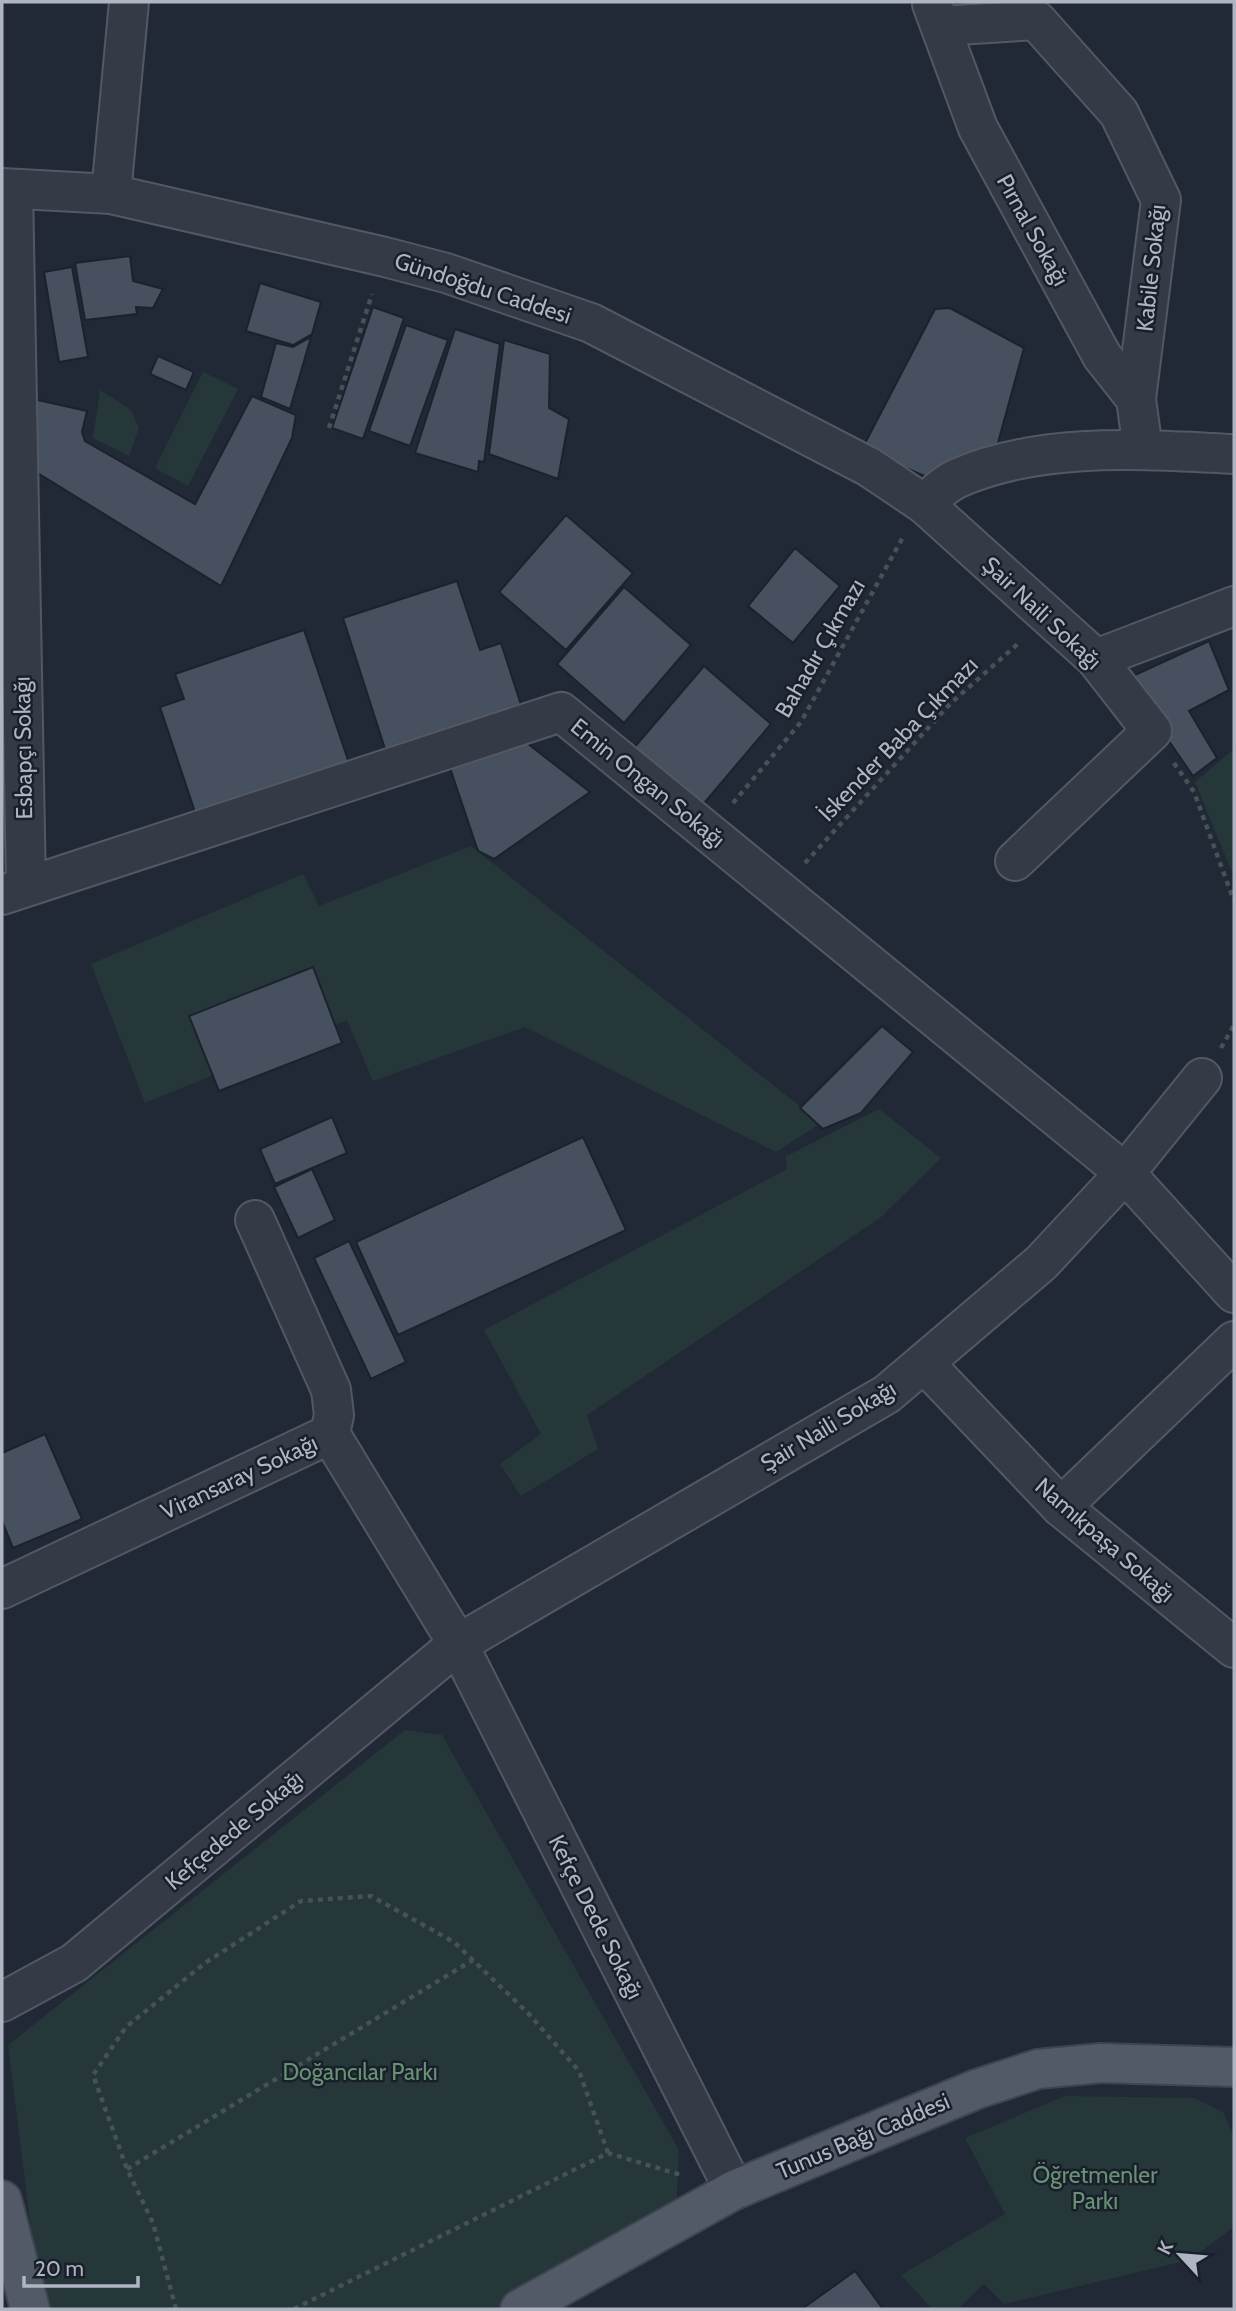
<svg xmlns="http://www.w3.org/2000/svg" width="1236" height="2311" viewBox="0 0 1236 2311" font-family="Cabin,sans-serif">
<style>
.green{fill:#263739}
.building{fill:#47505f;stroke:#1c222d;stroke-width:2}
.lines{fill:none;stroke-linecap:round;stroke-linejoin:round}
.minor-casing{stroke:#525864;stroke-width:42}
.major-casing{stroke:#3e4450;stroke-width:42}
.path{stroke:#435356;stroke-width:4.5;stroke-dasharray:5 5;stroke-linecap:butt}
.minor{stroke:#343b46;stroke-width:38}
.major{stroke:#525a67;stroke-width:38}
.labels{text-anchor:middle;stroke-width:5;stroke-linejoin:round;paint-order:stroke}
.street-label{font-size:23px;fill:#afb5c3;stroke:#1a202b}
.park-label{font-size:23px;fill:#689274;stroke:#1a202b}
</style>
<rect width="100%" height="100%" fill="#212936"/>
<g class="green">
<path d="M203,372L238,389L188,486L155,468Z"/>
<path d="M100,390L131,410L139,428L129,456L93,438Z"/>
<path d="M1234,749V877L1195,782Z"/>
<path d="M471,846L821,1123L776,1152L525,1027L373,1081L347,1020L145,1103L91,964L303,874L319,906Z"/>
<path d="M879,1109L941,1158L880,1218L587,1415L598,1449L521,1496L500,1464L541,1434L484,1330L787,1169L785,1157Z"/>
<path d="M405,1730L442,1735L679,2150L676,2215L513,2309H48L35,2261L8,2045Z"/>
<path d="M1065,2096L1194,2098L1223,2112L1234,2136V2227L1189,2260L1004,2304L984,2284L958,2309H932L901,2275L1005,2214L965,2138Z"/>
</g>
<g class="building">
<path d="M130,256L133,281L163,289L153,308L136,307L137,314L85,320L75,263Z"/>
<path d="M72,267L88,357L59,362L44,272Z"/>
<path d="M260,283L321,302L312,334L293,345L246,331Z"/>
<path d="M373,307L404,318L363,439L332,428Z"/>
<path d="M950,308L1024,348L993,461L929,478L862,449L935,309Z"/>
<path d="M406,325L448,340L410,446L369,431Z"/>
<path d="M455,329L500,344L484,462L479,461L478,472L415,453Z"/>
<path d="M311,337L290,409L261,397L276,343L293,347Z"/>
<path d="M504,340L550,354L549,408L569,419L558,479L489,454Z"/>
<path d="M158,356L194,372L186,390L150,374Z"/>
<path d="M252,396L296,415L292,438L221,586L36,472L33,399L87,411L82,432L85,441L195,504Z"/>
<path d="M566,515L633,573L566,650L499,592Z"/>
<path d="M795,548L840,586L793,643L748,606Z"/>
<path d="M457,581L480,650L501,643L522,708L386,752L343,618Z"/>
<path d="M624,587L691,645L624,723L557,664Z"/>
<path d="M304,630L349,763L196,815L160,707L184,699L175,674Z"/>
<path d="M1209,641L1229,690L1189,711L1217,758L1193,776L1126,679Z"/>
<path d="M704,666L771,724L700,808L632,750Z"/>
<path d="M523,740L590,792L494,859L478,851L449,765Z"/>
<path d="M313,967L342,1043L219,1091L189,1016Z"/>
<path d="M882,1026L913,1052L861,1113L823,1129L800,1108Z"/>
<path d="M332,1117L347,1153L275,1184L260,1149Z"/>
<path d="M583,1137L626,1230L398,1335L356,1242Z"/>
<path d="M312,1169L335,1220L298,1238L274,1187Z"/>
<path d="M349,1241L406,1362L371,1379L314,1258Z"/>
<path d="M45,1434L82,1519L13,1548L2,1521V1453Z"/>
<path d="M855,2271L883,2309H802Z"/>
</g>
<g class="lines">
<g class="minor-casing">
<g id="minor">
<path d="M932,4L978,128L1102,356L1136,399L1143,450"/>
<path d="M941,26L1036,20L1119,113L1161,200L1136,399"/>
<path d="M2,188L111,194L385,257L446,273L591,323L869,467L924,504L1096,659L1152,731L1015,861"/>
<path d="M13,189L26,886"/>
<path d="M111,194L129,2"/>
<path d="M924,504C934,495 946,483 958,478C1043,441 1145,450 1234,454"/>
<path d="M1096,659L1234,606"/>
<path d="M2,895L561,712L1125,1173L1234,1293"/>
<path d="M255,1220L331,1390L334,1415L330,1434"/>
<path d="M924,1363L1061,1507L1234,1648"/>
<path d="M330,1434L458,1644L734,2190"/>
<path d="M1061,1507L1234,1341"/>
<path d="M2,1589L330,1434"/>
<path d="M2,2002L74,1963L458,1644L887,1394L1041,1263L1125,1173L1202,1078"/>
</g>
</g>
<g class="major-casing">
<g id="major">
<path d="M2,2200L30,2309"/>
<path d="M520,2309L734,2190L977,2089L1038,2069L1101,2063L1234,2067"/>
</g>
</g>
<g class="path">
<path d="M329,428L372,294"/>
<path d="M1174,763L1194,792L1234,901"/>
<path d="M733,803L801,722L903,537"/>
<path d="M805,863L950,704L1021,641"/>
<path d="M1221,1048L1234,1025"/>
<path d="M127,2169L473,1960"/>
<path d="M176,2309L153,2223L127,2169L93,2075L126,2027L205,1963L301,1901L371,1896L454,1942L528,2013L579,2071L608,2153"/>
<path d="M294,2309L608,2153L681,2175"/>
</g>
<use href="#minor" class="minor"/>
<use href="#major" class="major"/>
</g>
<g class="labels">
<g class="street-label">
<text transform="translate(1033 230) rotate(61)" y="8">Pırnal Sokağı</text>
<text transform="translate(1151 268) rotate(-84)" y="8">Kabile Sokağı</text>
<text transform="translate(483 288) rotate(18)" y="8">Gündoğdu Caddesi</text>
<text transform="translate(1042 613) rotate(43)" y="8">Şair Naili Sokağı</text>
<text transform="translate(820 648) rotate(-60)" y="8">Bahadır Çıkmazı</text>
<text transform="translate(898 739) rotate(-46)" y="8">İskender Baba Çıkmazı</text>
<text transform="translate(23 748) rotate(-91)" y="8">Esbapçı Sokağı</text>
<text transform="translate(648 783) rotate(39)" y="8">Emin Ongan Sokağı</text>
<text transform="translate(828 1426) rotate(-31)" y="8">Şair Naili Sokağı</text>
<text transform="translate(239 1477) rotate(-25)" y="8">Viransaray Sokağı</text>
<text transform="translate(1105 1540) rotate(41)" y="8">Namıkpaşa Sokağı</text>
<text transform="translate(234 1830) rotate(-40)" y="8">Kefçedede Sokağı</text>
<text transform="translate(596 1917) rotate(63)" y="8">Kefçe Dede Sokağı</text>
<text transform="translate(863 2136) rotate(-23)" y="8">Tunus Bağı Caddesi</text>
</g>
<g class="park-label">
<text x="360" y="2080">Doğancılar Parkı</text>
<text x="1095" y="2183">Öğretmenler<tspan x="1095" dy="26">Parkı</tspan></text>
</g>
</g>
<rect width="1236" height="2311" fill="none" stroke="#afb5c3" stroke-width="7"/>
<g transform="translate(1180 2255) rotate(296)" stroke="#1a202b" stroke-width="5" paint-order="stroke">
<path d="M0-5L12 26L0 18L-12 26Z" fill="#afb5c3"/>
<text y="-10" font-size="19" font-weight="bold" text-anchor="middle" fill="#afb5c3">K</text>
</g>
<path d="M24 2276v10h114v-10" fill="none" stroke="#afb5c3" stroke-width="3.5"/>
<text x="35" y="2276" font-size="21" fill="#afb5c3" stroke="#1a202b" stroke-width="5" paint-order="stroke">20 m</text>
</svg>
